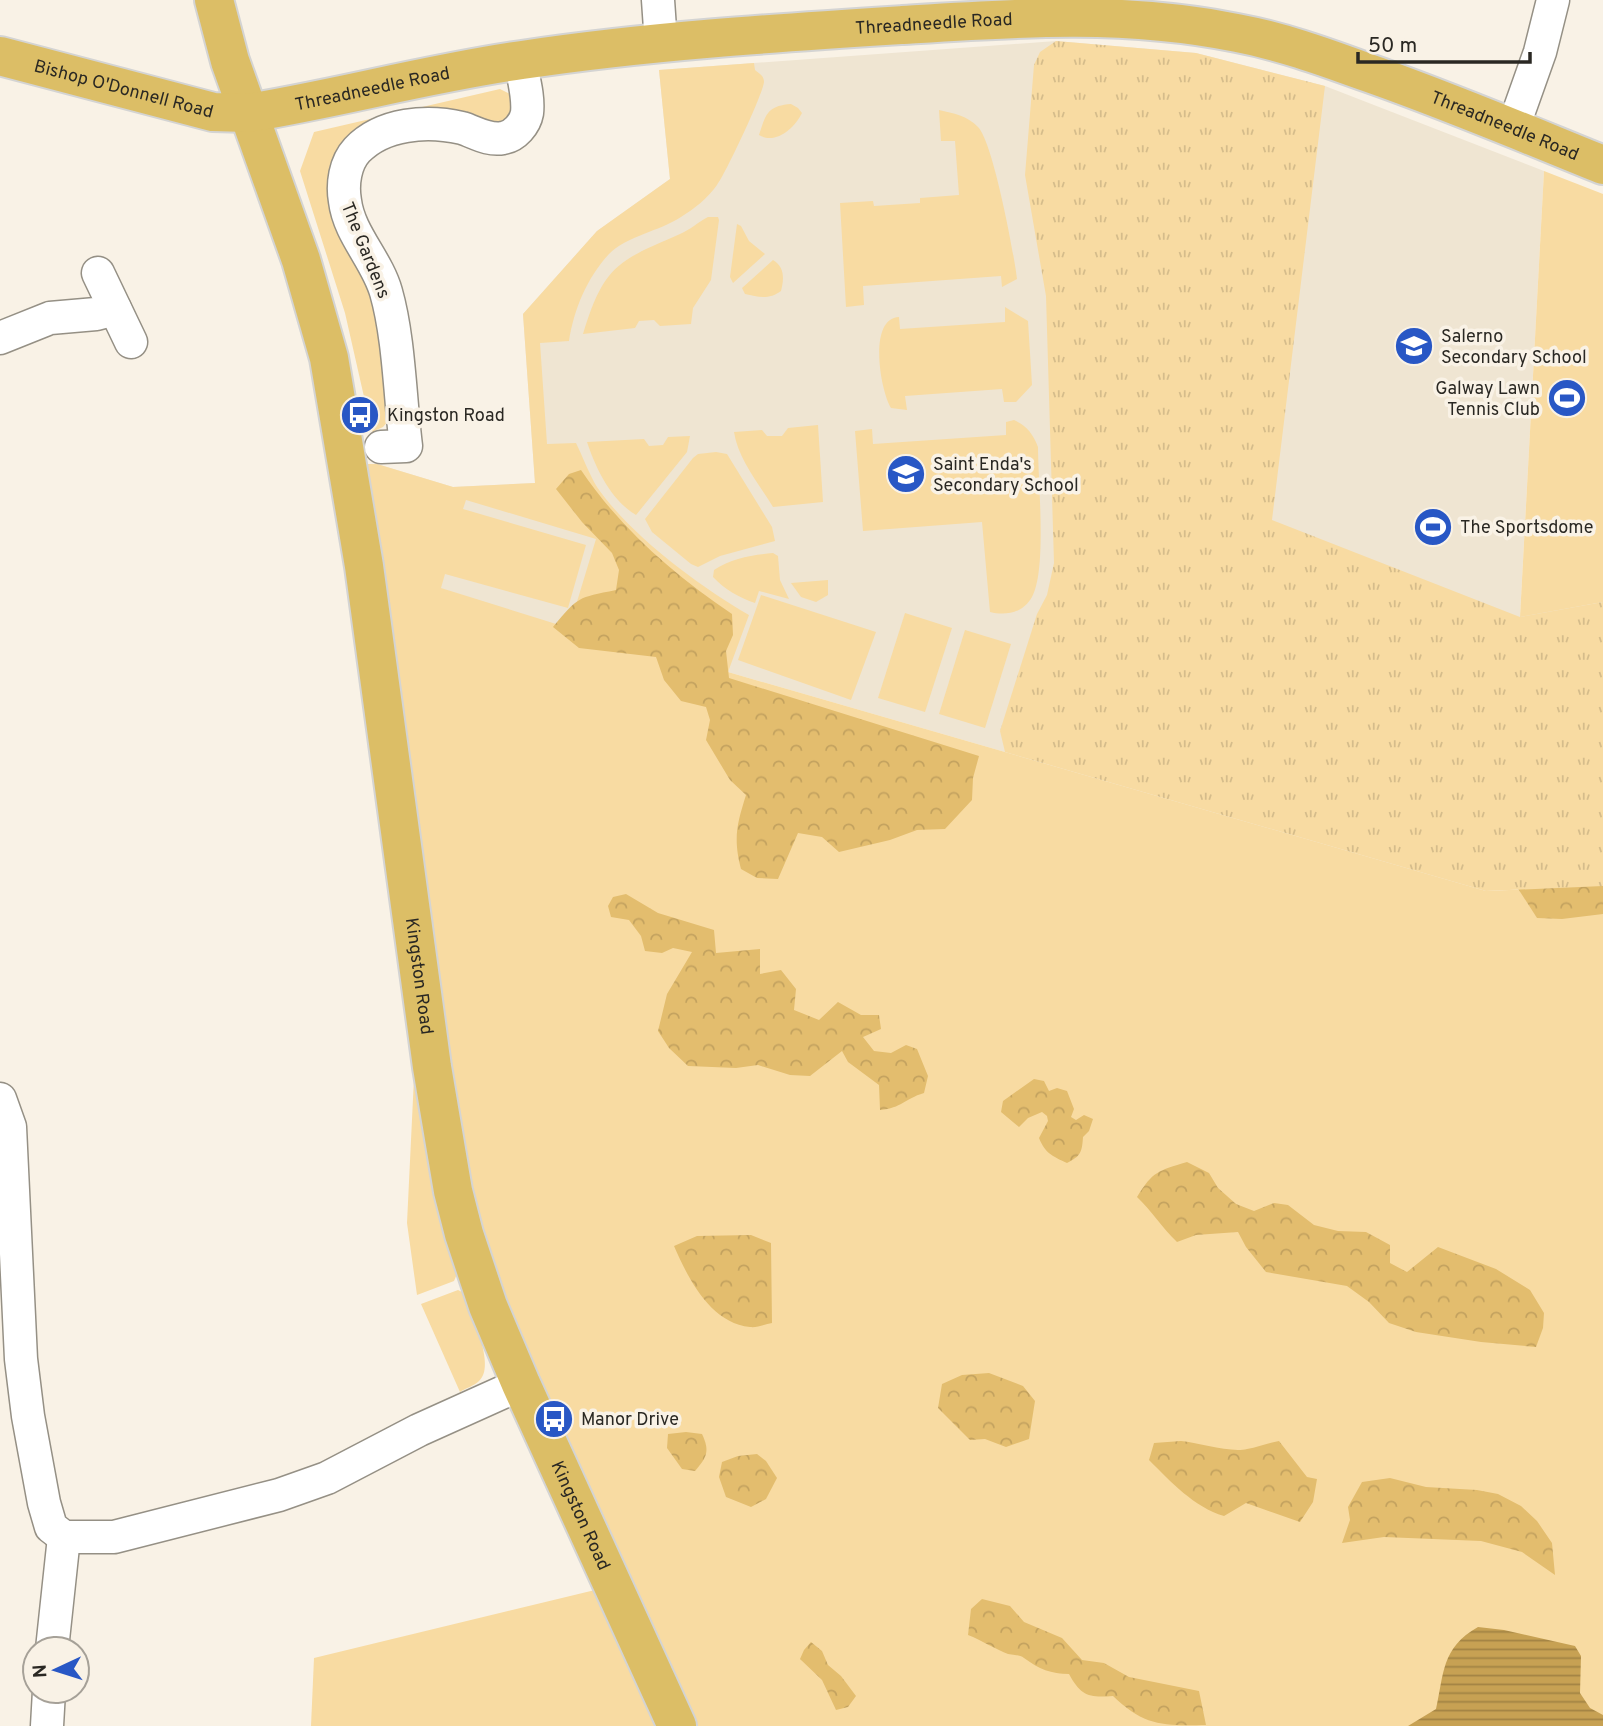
<svg xmlns="http://www.w3.org/2000/svg" width="1603" height="1726" viewBox="0 0 1603 1726" font-family="Overpass,sans-serif">
<style>
.built{fill:#efe5d2}
.grass{fill:#f8dba2;fill-rule:evenodd}
.forest{fill:url(#forest-crowns)}
.park{fill:url(#park-tufts)}
.water{fill:url(#water-rules)}
.lines{fill:none;stroke-linecap:round;stroke-linejoin:round}
.minor-casing{stroke:#959085;stroke-width:35}
.major-casing{stroke:#d4d4d3;stroke-width:42}
.minor{stroke:#fff;stroke-width:32}
.major{stroke:#dcbe66;stroke-width:38}
.labels{text-anchor:middle;stroke-width:7;stroke-linejoin:round;paint-order:stroke}
.street-label{font-size:18px;fill:#2a2823;stroke:#f9f2e6}
.poi-label{font-size:18px;fill:#2a2823;stroke:#f9f2e6;text-anchor:start}
</style>
<defs>
<pattern id="forest-crowns" width="20" height="18" patternUnits="userSpaceOnUse" patternTransform="scale(1.75)"><rect width="20" height="18" fill="#e3bd6e"/><path d="M2 6a3 3 0 1 1 6 0M12 15a3 3 0 1 1 6 0" fill="none" stroke="#c3a25f"/></pattern>
<pattern id="park-tufts" width="24" height="20" patternUnits="userSpaceOnUse" patternTransform="scale(1.75)"><rect width="24" height="20" fill="#f8dba2"/><path d="M3 7l-1-3M5 7V3M7 7l1-3M15 17l-1-3M17 17v-4M19 17l1-3" fill="none" stroke="#d5bc8b"/></pattern>
<pattern id="water-rules" width="6" height="5" patternUnits="userSpaceOnUse" patternTransform="scale(1.75)"><rect width="6" height="5" fill="#c7a153"/><path d="M0 2.5h6" fill="none" stroke="#a28344"/></pattern>
</defs>
<rect width="100%" height="100%" fill="#f9f2e6"/>
<path class="built" d="M1056,41L1196,53L1325,86L1544,171L1520,616L1603,602L1486,891L728,672L538,620L381,569L377,464L453,487L535,483L523,314L597,231L670,179L659,70Z"/>
<g class="grass">
<path d="M754,63L755,70C760,74 764,76 764,82C763,94 725,175 717,185C708,198 694,209 681,217C660,231 627,236 609,254C587,278 574,309 569,341L540,343L547,444L576,443C583,457 589,474 597,487C630,535 699,586 749,615L728,672L1486,891L1603,886V1726H696L523,1349L504,1301L466,1180L366,464H377L453,487L535,483L523,314L597,231L670,179L659,70ZM466,500L596,539L569,628L441,588L445,574L568,608L586,545L463,509Z"/>
<path d="M500,89L512,95L511,123L477,125L343,153L375,285L389,420L383,427L372,432L345,313L300,171L314,132Z"/>
<path d="M791,104L798,108L802,113C794,129 775,145 759,135C766,114 767,106 791,104Z"/>
<path d="M939,110C953,113 968,116 978,127C993,142 1014,253 1017,279L1002,287L1001,276L863,286L864,305L846,307L840,203L873,201L874,206L920,203V198L959,195L955,141H941Z"/>
<path d="M1544,171L1603,194V602L1520,617Z"/>
<path d="M708,217H718L719,220L711,280L693,308L691,324L660,326L654,320L639,321L635,328L583,334C604,265 618,261 680,234C690,230 698,222 708,217Z"/>
<path d="M737,224L741,226L749,241L765,254L733,283L730,277Z"/>
<path d="M773,260C785,267 784,279 781,291C769,300 758,297 745,294L742,288Z"/>
<path d="M1005,307L1028,321L1032,385L1016,402H1004L1002,389L905,396L907,410L891,408C880,390 868,318 899,317L900,329L1005,322Z"/>
<path d="M1014,420C1027,426 1033,434 1038,447C1038,481 1047,570 1032,597C1023,613 1006,616 990,612L982,522L863,531L855,431L872,429L873,444L1006,435V422Z"/>
<path d="M818,425L823,502L773,507C759,484 738,459 734,432L762,430L767,436H782L788,428Z"/>
<path d="M690,436L687,452L636,515C611,500 596,469 587,442L644,439L649,446L663,445L668,437Z"/>
<path d="M716,452L727,454L772,527L775,541L720,556L698,567L691,564L652,532L645,519L693,458L698,454Z"/>
<path d="M773,553L778,556L780,580L789,599L759,591L755,603C740,598 724,589 713,577L714,570C732,558 752,555 773,553Z"/>
<path d="M828,580V595L816,602L801,597L791,583Z"/>
<path d="M761,595L876,632L851,700L738,660Z"/>
<path d="M905,613L952,628L925,712L878,698Z"/>
<path d="M965,630L1011,644L985,728L939,714Z"/>
<path d="M414,1078L438,1205L457,1274L454,1281L417,1295L407,1223Z"/>
<path d="M458,1290L464,1293C470,1312 497,1366 479,1381C474,1386 466,1388 460,1392L421,1304Z"/>
<path d="M595,1590L655,1726H311L314,1658Z"/>
</g>
<g class="forest">
<path d="M581,470C621,529 673,574 732,614L733,635L726,651L729,678L979,756L973,778L972,800L945,829L917,830L890,840L839,852L822,837L798,833L778,879L757,878L741,869C733,838 737,824 746,795L730,780L706,740L710,720L706,707L681,701L664,680L656,657L579,648L553,627C579,596 577,598 616,590L619,570L612,553L582,522L556,489L569,474Z"/>
<path d="M1603,848V914L1562,919L1537,918L1508,873Z"/>
<path d="M626,894L658,913L714,930L716,953L760,949V974L781,970L796,989L794,1010L819,1020L838,1002L861,1015H879L881,1029L863,1037L874,1051L891,1053L906,1045L917,1049L928,1076L924,1093C904,1099 902,1108 880,1110L879,1085L848,1062L842,1051L810,1076L790,1075L758,1065L736,1068L688,1066L669,1048L658,1031L667,994L692,952L673,948L662,953L645,951L641,936L629,920L611,917L608,906L613,897Z"/>
<path d="M1034,1079L1044,1081L1049,1091L1057,1088L1067,1091L1074,1109L1071,1117L1076,1120L1084,1115L1093,1119L1089,1131L1083,1137C1082,1152 1081,1156 1067,1163C1052,1156 1045,1153 1039,1138L1048,1121L1047,1116L1042,1112L1028,1118L1019,1127L1001,1112L1003,1101Z"/>
<path d="M1187,1162L1209,1173L1218,1188L1236,1204L1254,1211L1274,1203L1288,1205L1314,1225L1338,1231L1366,1232L1390,1245V1263L1407,1272L1438,1247L1496,1269L1530,1290L1544,1313L1543,1328L1536,1347L1481,1342L1416,1332L1389,1323L1369,1302L1347,1286L1266,1272L1246,1247L1238,1232L1196,1235L1177,1242C1162,1228 1152,1211 1137,1197C1153,1171 1158,1171 1187,1162Z"/>
<path d="M751,1235L771,1243L772,1323C766,1324 757,1328 750,1327C710,1323 688,1278 674,1246L697,1236Z"/>
<path d="M989,1373L1023,1386L1035,1401L1029,1439L1006,1447L985,1439L970,1440L938,1408L942,1384L962,1375Z"/>
<path d="M686,1432L702,1434C710,1451 707,1457 695,1471L682,1469L667,1448L668,1434Z"/>
<path d="M1181,1441C1199,1443 1231,1453 1247,1449C1258,1447 1267,1443 1279,1441L1307,1477L1317,1479L1313,1502L1300,1522L1246,1503L1224,1516C1194,1507 1171,1482 1149,1460L1154,1443Z"/>
<path d="M757,1454L766,1461L777,1478L766,1499L751,1507L726,1497L719,1477L722,1462L738,1456Z"/>
<path d="M1390,1478L1426,1487L1477,1490L1498,1494L1521,1506L1537,1521L1552,1543L1555,1575L1522,1552L1481,1541L1384,1537L1342,1543L1350,1520L1348,1507L1362,1482Z"/>
<path d="M982,1599L1010,1606L1024,1622L1062,1638L1082,1660L1104,1663L1129,1677L1199,1691L1206,1725C1163,1726 1144,1726 1113,1696C1089,1698 1081,1696 1069,1674C1051,1674 1039,1669 1024,1658C1020,1655 1014,1655 1008,1654C997,1650 981,1640 968,1635L971,1609Z"/>
<path d="M811,1642L822,1651L828,1665L841,1676L856,1696L848,1707L836,1710L822,1680L800,1659L804,1650Z"/>
</g>
<path class="park" d="M1056,41L1196,53L1325,86L1272,520L1520,617L1603,602V886L1486,891L1005,752L1000,731L1037,614L1047,595L1054,563L1046,296L1025,175L1034,65L1040,52Z"/>
<path class="water" d="M1478,1627L1504,1630L1575,1646L1581,1656L1580,1693L1590,1708L1603,1715V1726H1408L1436,1709C1444,1674 1441,1648 1478,1627Z"/>
<g class="lines">
<g class="minor-casing">
<g id="minor">
<path d="M658,0L661,43"/>
<path d="M1513,128L1540,52L1553,0"/>
<path d="M98,273L131,342"/>
<path d="M0,338L50,318L96,314L115,309"/>
<path d="M381,447L406,446C400,398 399,337 386,292C377,260 349,234 345,201C342,184 345,163 357,150C383,123 427,120 462,128C475,132 488,141 503,138C515,136 525,124 527,113C529,96 523,77 520,60"/>
<path d="M0,1099L10,1127L21,1359L28,1416L44,1503L51,1527L64,1537H114L279,1495L327,1478L419,1430L521,1384"/>
<path d="M52,1649L64,1537"/>
<path d="M47,1726L49,1691"/>
</g>
</g>
<g class="major-casing">
<g id="major">
<path id="s1" d="M214,0L230,61L301,260L329,358L364,566L432,1067L453,1191L464,1234L488,1306L521,1384L677,1726"/>
<path id="s2" d="M0,56L213,112L248,113C340,98 430,73 522,60C648,41 776,33 903,25C1015,18 1125,10 1237,33C1280,41 1322,56 1363,71C1444,99 1524,133 1603,165"/>
</g>
</g>
<use href="#minor" class="minor"/>
<use href="#major" class="major"/>
</g>
<defs>
<g id="school-disc" transform="scale(2.0125)"><circle r="9.5" fill="#2857c5" stroke="#f9f2e6"/><path d="M0-5L7-2L0 1L-7-2ZM-4 1L0 2.5L4 1V4Q0 6-4 4Z" fill="#fff"/></g>
<g id="stadium-disc" transform="scale(2.0125)"><circle r="9.5" fill="#2857c5" stroke="#f9f2e6"/><path d="M0-5a6.5 5 0 1 0 0 10a6.5 5 0 1 0 0-10ZM-3.5-1.8h7v3.6h-7Z" fill="#fff"/></g>
<g id="bus-disc" transform="scale(2.0125)"><circle r="9.5" fill="#2857c5" stroke="#f9f2e6"/><path d="M-5-6H5V4H4V6H2V4H-2V6H-4V4H-5ZM-3.5-4V0h7V-4ZM-3.5 1.2v1.5H-2V1.2ZM2 1.2v1.5H3.5V1.2Z" fill="#fff"/></g>
</defs>
<g fill-rule="evenodd">
<use href="#school-disc" x="1414" y="346"/>
<use href="#stadium-disc" x="1567" y="398"/>
<use href="#bus-disc" x="360" y="415"/>
<use href="#school-disc" x="906" y="474"/>
<use href="#stadium-disc" x="1433" y="527"/>
<use href="#bus-disc" x="554" y="1419"/>
</g>
<g class="labels">
<g class="street-label">
<text dy="6" stroke="none"><textPath href="#s2" startOffset="948">Threadneedle Road</textPath></text>
<text dy="6" stroke="none"><textPath href="#s2" startOffset="128">Bishop O'Donnell Road</textPath></text>
<text dy="6" stroke="none"><textPath href="#s2" startOffset="382">Threadneedle Road</textPath></text>
<text dy="6" stroke="none"><textPath href="#s2" startOffset="1536">Threadneedle Road</textPath></text>
<text transform="translate(366 250) rotate(68)" y="6">The Gardens</text>
<text dy="6" stroke="none"><textPath href="#s1" startOffset="1001">Kingston Road</textPath></text>
<text dy="6" stroke="none"><textPath href="#s1" startOffset="1568">Kingston Road</textPath></text>
</g>
<g class="poi-label">
<text x="1441" y="342">Salerno<tspan x="1441" dy="21">Secondary School</tspan></text>
<text x="1540" y="394" text-anchor="end">Galway Lawn<tspan x="1540" dy="21">Tennis Club</tspan></text>
<text x="387" y="421">Kingston Road</text>
<text x="933" y="470">Saint Enda's<tspan x="933" dy="21">Secondary School</tspan></text>
<text x="1460" y="533">The Sportsdome</text>
<text x="581" y="1425">Manor Drive</text>
</g>
</g>
<g transform="translate(56 1670) rotate(266)"><circle r="33" fill="#f9f2e6" stroke="#a6a198" stroke-width="2"/>
<path d="M0-5L12 26L0 18L-12 26Z" fill="#2857c5"/>
<text y="-10" font-size="19" font-weight="bold" text-anchor="middle" fill="#2a2823">N</text>
</g>
<path d="M1358 52v10h172v-10" fill="none" stroke="#2a2823" stroke-width="3.5"/>
<text x="1368" y="52" font-size="21" fill="#2a2823" stroke="#f9f2e6" stroke-width="5" paint-order="stroke">50 m</text>
</svg>
